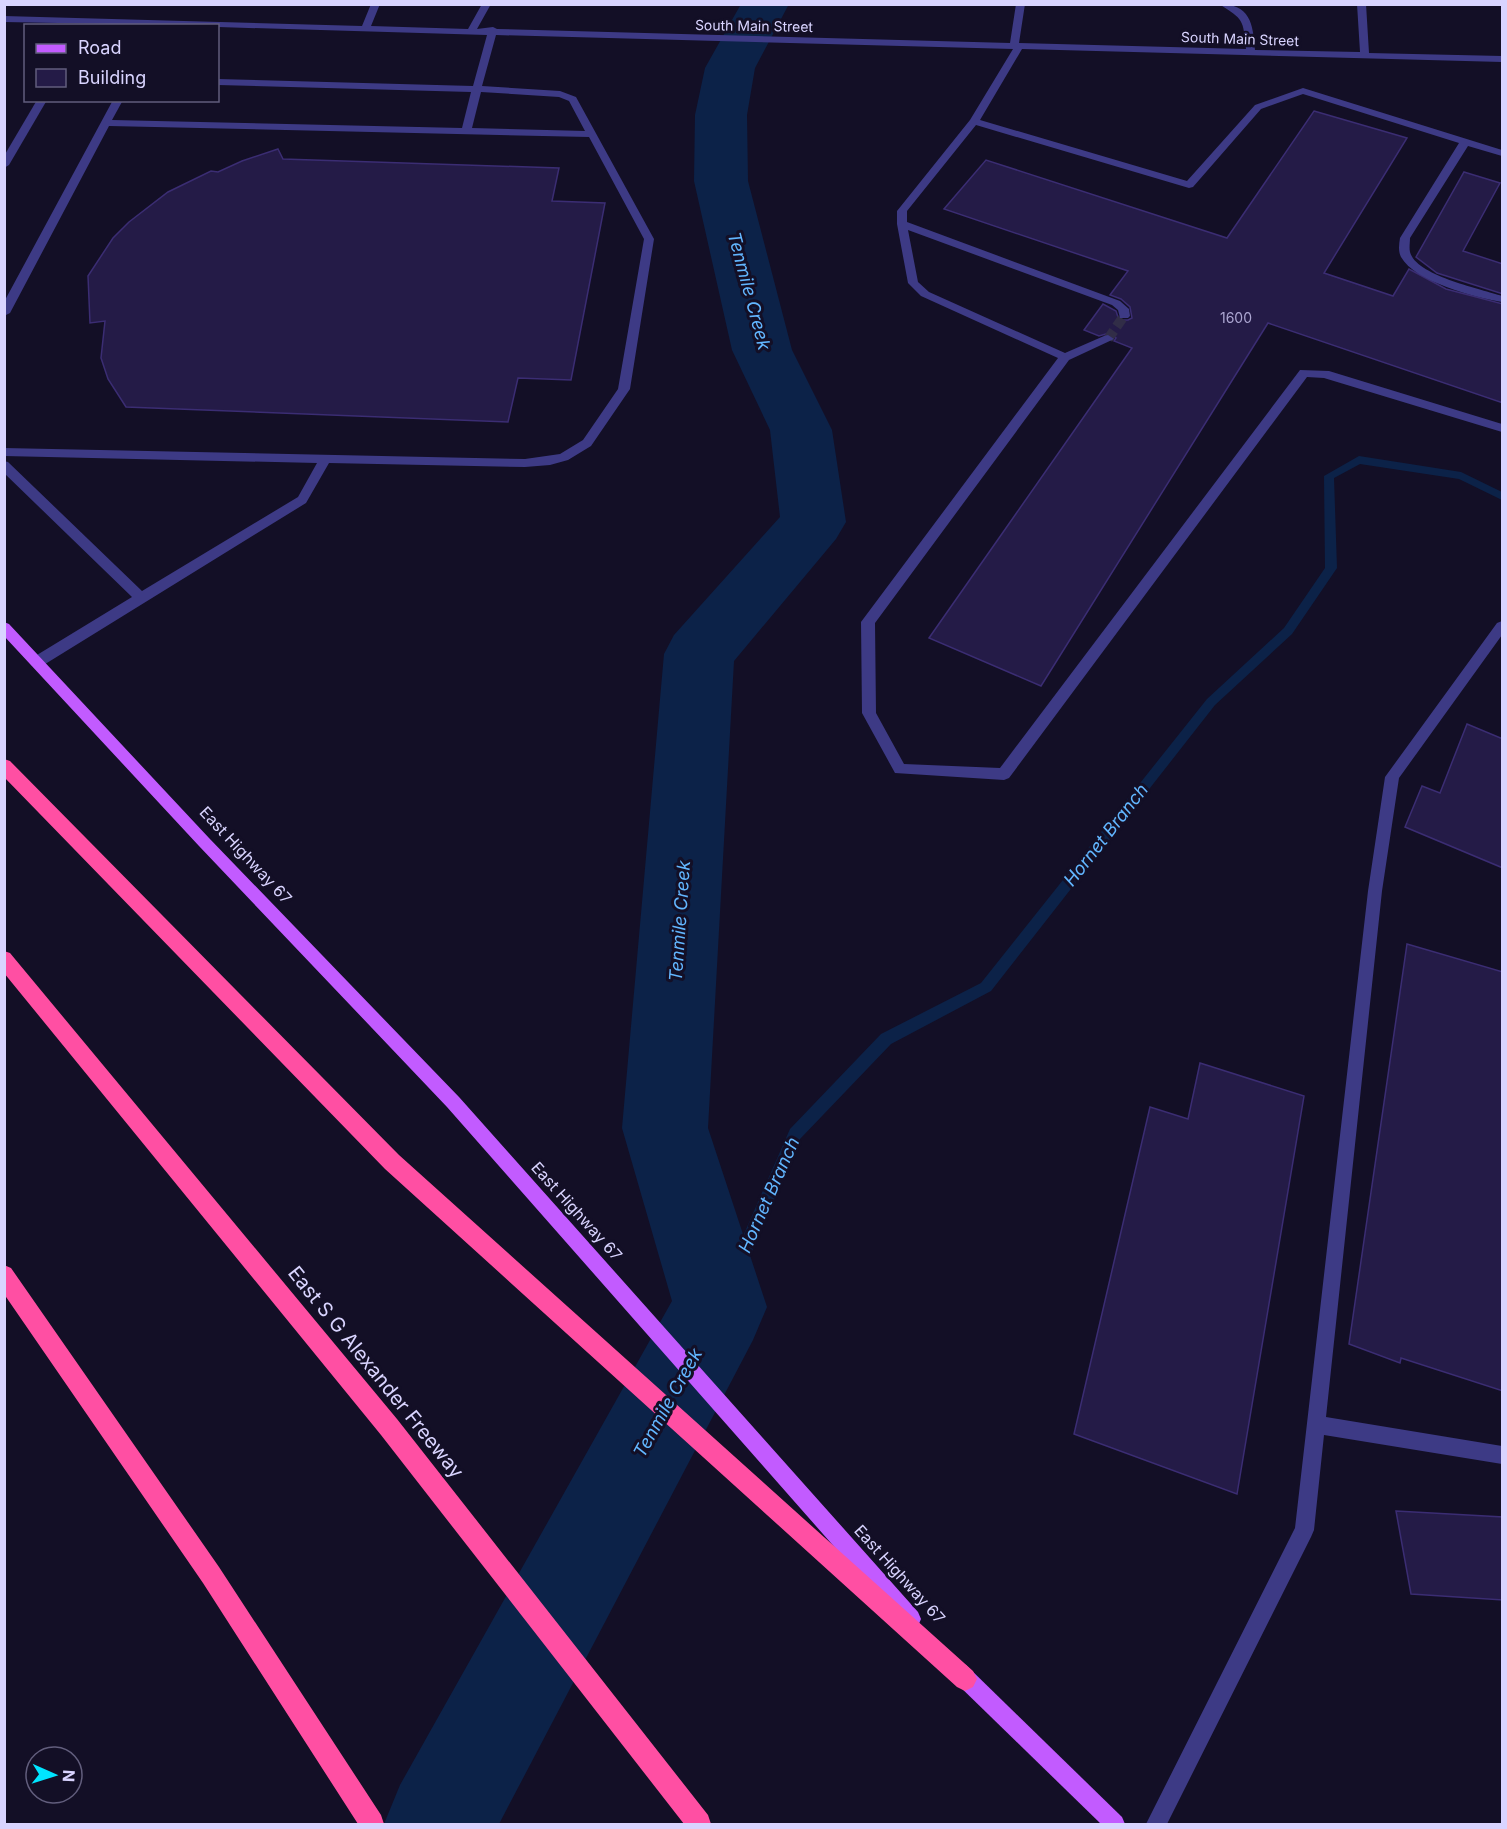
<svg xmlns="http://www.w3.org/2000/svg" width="1507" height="1829" viewBox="0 0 1507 1829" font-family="Inter,sans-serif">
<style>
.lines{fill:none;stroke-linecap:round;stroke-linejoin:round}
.stream{fill:#0c2248;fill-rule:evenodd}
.river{fill:#0c2248;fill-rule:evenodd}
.building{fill:#241b47;stroke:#3b2d73;stroke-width:1.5}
.minor-tunnel{stroke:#312d47;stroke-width:10;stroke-dasharray:10 5;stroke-linecap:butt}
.minor{fill:#3d3a85;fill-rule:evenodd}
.major{fill:#c25bff;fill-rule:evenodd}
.highway{fill:#ff4fa3;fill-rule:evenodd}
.labels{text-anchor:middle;stroke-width:6;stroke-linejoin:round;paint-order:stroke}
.far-street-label{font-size:14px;fill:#d9d4ff;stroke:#130f26}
.number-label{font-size:14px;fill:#aca6d1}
.street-label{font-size:16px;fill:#d9d4ff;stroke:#130f26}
.water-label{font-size:18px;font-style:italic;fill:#62b6ff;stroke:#130f26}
.near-street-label{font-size:20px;fill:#d9d4ff;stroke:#130f26}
</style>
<rect width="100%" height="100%" fill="#130f26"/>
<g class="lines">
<path class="stream" d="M1359,456L1461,472L1502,492V500L1459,479L1360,464L1334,478L1337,568L1292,634L1215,705L991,991L891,1044L800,1139L726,1313L720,1315L714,1313L712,1307L790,1129L881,1034L981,983L1207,699L1284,628L1325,568L1324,476Z"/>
<path class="river" d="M741,4H789L755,68L747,115L748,181L792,350L832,430L846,522L836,539L734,661L708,1128L767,1307L753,1340L499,1824H384L400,1785L672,1301L622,1128L664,654L674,635L780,517L770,430L732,350L694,181L695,115L705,68Z"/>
</g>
<g class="building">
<path d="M1314,111L1407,138L1324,273L1393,296L1409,269L1446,289L1503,304V403L1268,323L1041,686L929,638L1132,348L1114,341L1116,338L1109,333L1099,336L1084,330L1103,304L1116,311L1119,320H1128L1132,318L1130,307L1121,299L1110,295L1128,271L944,209L986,160L1227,238Z"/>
<path d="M278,149L283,159L559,168L552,201L605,203L571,380L518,378L508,422L126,407L108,379L101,358L105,321L90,323L88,276L113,238L129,222L168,192L211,171L218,172L242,161Z"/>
<path d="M1464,172L1500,183L1463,251L1503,264V294L1437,273L1416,257Z"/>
<path d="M1467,724L1503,739V868L1405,827L1422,786L1440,793Z"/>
<path d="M1407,944L1503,972V1391L1401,1358L1400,1363L1349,1344Z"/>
<path d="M1200,1063L1304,1096L1237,1494L1074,1434L1150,1107L1188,1119Z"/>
<path d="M1396,1511L1503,1517V1600L1411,1594Z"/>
</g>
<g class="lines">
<path class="minor-tunnel" d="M1108,339L1124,316"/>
<g class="minor">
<path d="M371,4H380L371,26L468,29L482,4H491L477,29L493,27L497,29L1010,43L1016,4H1025L1019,43L1246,49C1243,19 1244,20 1219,4C1250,4 1253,23 1255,50L1360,52L1357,4H1366L1369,53L1502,56V62L1022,49L980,120L1187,181L1255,105L1303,88L1502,150V156L1468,146L1410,238C1410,242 1409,248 1410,252C1416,276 1482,289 1502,296V302C1475,297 1415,282 1401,257C1398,251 1399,244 1400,238L1459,143L1303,94L1261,109L1193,187L1189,188L976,125L907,211V222L1120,301L1129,309L1130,316L1128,318H1120L1118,310L1112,305L908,230L918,282L929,292L1065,353L1104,336L1108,335L1114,339L1069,360L875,623L876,713L904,764L1000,768L1300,370L1329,371L1502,424V432L1324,378L1307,377L1009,778L1004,780L895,773L862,713L861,622L1058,358L921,296L908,283L897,224V211L970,120L1013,49L496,35L482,86L560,91L576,97L654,239L630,389L591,446L568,460L550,465L525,467L329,463L306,503L42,666H32L30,662L32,658L132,597L4,473V461L8,462L142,591L298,497L317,463L4,456V448L525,459L560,454L583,440L618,389L644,239L589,137L109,126L10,313L4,316V302L113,100H123L112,120L462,128L471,92L218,85V79L473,86L487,35L218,27V26L4,22V16L362,26ZM481,92L559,97L569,101L585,131L472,128Z"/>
<path d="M37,100H47L9,165L4,168V156Z"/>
<path d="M1502,621V635L1399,778L1382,891L1326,1417L1502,1446V1464L1324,1435L1314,1530L1311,1537L1167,1824H1146L1295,1528L1368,891L1385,777L1497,623Z"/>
</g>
<g class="major">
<path d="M4,622L9,624L209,838L459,1097L918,1612L921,1619L918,1626L911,1629L904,1626L447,1107L199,846L4,636Z"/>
<path d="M959,1662L966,1665L1122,1817L1125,1824H1101L952,1679L949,1672L952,1665Z"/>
</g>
<g class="highway">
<path d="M4,759L10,761L399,1155L973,1671L977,1679L973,1687L965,1691L957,1687L385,1169L4,777Z"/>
<path d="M4,951L10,953L397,1419L708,1815L711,1824H684L381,1435L4,973Z"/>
<path d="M4,1265L11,1268L219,1567L381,1815L384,1824H358L203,1583L4,1294Z"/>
</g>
</g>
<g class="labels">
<g class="far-street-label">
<text transform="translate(754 26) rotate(1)" y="5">South Main Street</text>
<text transform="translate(1240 39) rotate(2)" y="5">South Main Street</text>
</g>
<g class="number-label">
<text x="1236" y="323">1600</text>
</g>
<g class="street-label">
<text transform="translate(246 855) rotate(47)" y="6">East Highway 67</text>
<text transform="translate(577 1211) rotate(48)" y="6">East Highway 67</text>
<text transform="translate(900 1574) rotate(48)" y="6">East Highway 67</text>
</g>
<g class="water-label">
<text transform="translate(749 291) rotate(75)" y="6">Tenmile Creek</text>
<text transform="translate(1106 835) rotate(-52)" y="6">Hornet Branch</text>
<text transform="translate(680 921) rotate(-86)" y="6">Tenmile Creek</text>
<text transform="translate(769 1195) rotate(-66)" y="6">Hornet Branch</text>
<text transform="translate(668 1403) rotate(-61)" y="6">Tenmile Creek</text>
</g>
<g class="near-street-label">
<text transform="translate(376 1372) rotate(51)" y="7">East S G Alexander Freeway</text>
</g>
</g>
<rect width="1507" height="1829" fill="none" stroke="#d9d4ff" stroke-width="12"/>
<rect x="24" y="24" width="195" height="78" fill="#130f26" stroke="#625e7d" stroke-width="1.5"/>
<rect x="36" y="44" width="30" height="9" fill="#c25bff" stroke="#625e7d" stroke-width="1.5"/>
<text x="78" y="54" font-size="18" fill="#d9d4ff">Road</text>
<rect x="36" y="69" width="30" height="18" fill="#241b47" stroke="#625e7d" stroke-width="1.5"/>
<text x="78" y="84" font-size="18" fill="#d9d4ff">Building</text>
<g transform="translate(54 1775) rotate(93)"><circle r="28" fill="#130f26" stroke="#625e7d" stroke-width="1.5"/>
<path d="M0-4.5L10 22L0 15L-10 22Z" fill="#00e5ff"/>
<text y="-9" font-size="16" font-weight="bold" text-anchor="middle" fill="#d9d4ff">N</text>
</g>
</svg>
